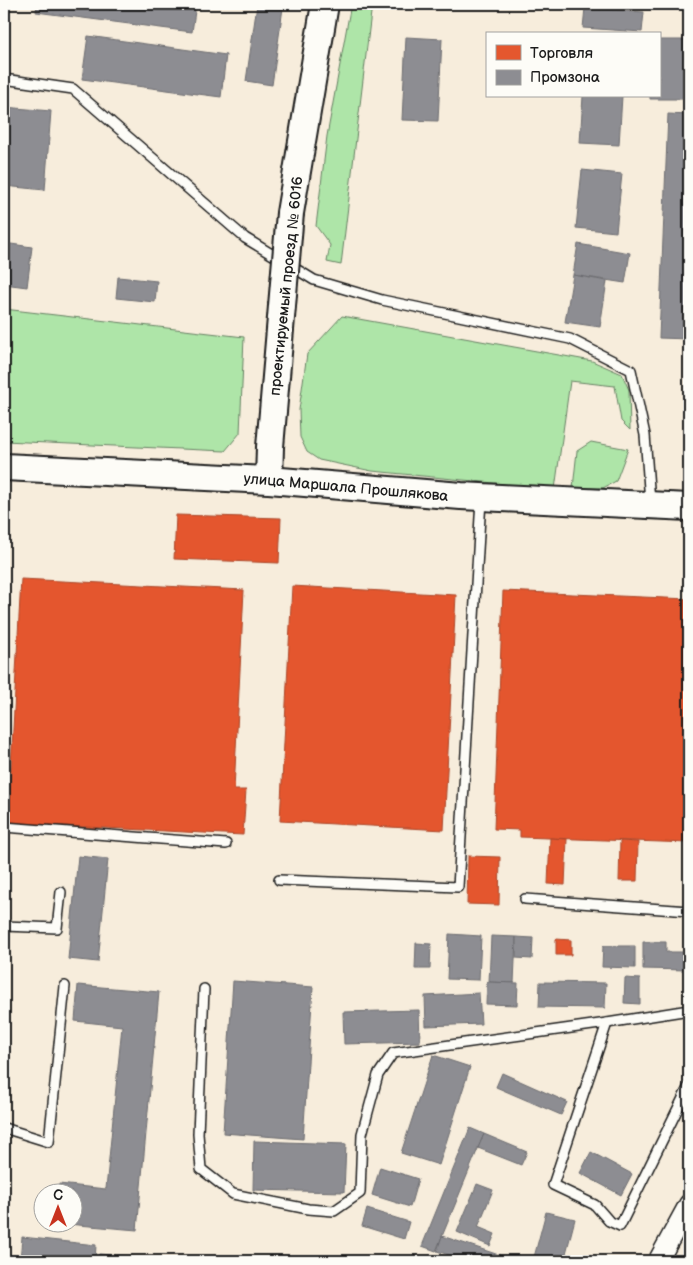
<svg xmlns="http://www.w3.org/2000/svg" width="693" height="1265" viewBox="0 0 693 1265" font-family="'Balsamiq Sans',sans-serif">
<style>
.green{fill:#aee5a8;stroke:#658062}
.shops{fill:#e4572e;stroke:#a84529}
.industry{fill:#8d8d92;stroke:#6b6b6f}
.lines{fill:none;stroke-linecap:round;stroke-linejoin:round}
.lane-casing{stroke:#1c1c1c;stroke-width:12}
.street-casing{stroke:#1c1c1c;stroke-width:22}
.secondary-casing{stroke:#1c1c1c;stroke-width:30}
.lane{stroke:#fdfcf7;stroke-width:9}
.street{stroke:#fdfcf7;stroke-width:19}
.secondary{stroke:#fdfcf7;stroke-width:26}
.secondary-bridge-casing{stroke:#1c1c1c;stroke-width:30;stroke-linecap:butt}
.secondary-bridge{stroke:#fdfcf7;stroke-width:26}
.labels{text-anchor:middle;stroke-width:5;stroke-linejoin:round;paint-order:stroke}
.street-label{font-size:15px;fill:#1c1c1c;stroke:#fdfcf7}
</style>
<rect width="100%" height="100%" fill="#f7eddc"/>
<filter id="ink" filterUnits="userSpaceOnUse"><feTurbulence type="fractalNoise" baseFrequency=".02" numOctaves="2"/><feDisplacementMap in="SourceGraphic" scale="10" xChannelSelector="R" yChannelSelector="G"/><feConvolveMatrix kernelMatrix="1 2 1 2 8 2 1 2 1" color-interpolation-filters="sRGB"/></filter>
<g filter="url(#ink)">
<g class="green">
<path d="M351,4H372L341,265L327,262L330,245L316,226L327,136Z"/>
<path d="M4,309L244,337L240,433L225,451L4,441Z"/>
<path d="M342,316L592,361L622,374L629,390L630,430L621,421L615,386L570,381L555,489L372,471L319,460L307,452L300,437L299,410L307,354Z"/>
<path d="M591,442L628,449L616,481L603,488H573L577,451Z"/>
</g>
<g class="shops">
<path d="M176,515L281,518L279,563L174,559Z"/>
<path d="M21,579L244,590L234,790H246L243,835L8,823Z"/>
<path d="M292,586L456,595L444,830L280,821Z"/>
<path d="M503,591L689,599V843L520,837V830L494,829Z"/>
<path d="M550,838L567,839L565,885L548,884Z"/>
<path d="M620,841L638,842L637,881H619Z"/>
<path d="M468,856L500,857L499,905L467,904Z"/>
<path d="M556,939L571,940V955H556Z"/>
</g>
<g class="industry">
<path d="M37,4H196L192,32L36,12Z"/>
<path d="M257,5L283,8L272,85L246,81Z"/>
<path d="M585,8L644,12L642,32L583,28Z"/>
<path d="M88,36L226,55L221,97L82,79Z"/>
<path d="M406,37L442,39L438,121L402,120Z"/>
<path d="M659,40H689V99H650V96H659Z"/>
<path d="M583,96H622L619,145L580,143Z"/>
<path d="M4,107L51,111L45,190L4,186Z"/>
<path d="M668,114L689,115V339L659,338Z"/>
<path d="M582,170L622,174L616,232L576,228Z"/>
<path d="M4,243L32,247L27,287L4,284Z"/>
<path d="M578,244L630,253L625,283L573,275Z"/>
<path d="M573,275L607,281L600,327L565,322Z"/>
<path d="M118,277L157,281L155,302L116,298Z"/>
<path d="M78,856L108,859L98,962L68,959Z"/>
<path d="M449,934L481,936L479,980L447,979Z"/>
<path d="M491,936L516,937L514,983L489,982Z"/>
<path d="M516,937L533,938L532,959L516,958Z"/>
<path d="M643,942H666V952H688L687,970L643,969Z"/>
<path d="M416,943L431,944L430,969H415Z"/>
<path d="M603,946H635V968L602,967Z"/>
<path d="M625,978L640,979V1004L624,1003Z"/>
<path d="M233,981L313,987L303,1139L223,1133Z"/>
<path d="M487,982L518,983L517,1005L486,1004Z"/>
<path d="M540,982L606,983L605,1008L539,1007Z"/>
<path d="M78,985L159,992L137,1230L55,1223L72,1222V1192H58L59,1184L106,1189L122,1026L75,1021Z"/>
<path d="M479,993L481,1024L426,1026L425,996Z"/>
<path d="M419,1010L420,1042L344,1044L343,1012Z"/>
<path d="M433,1055L470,1067L439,1165L401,1153Z"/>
<path d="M502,1073L567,1102L561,1115L496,1087Z"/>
<path d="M470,1128L484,1134L436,1251L422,1246Z"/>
<path d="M484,1134L527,1152L521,1165L478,1148Z"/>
<path d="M254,1141L346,1144L344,1192L253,1190Z"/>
<path d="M591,1152L632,1174L621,1195L580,1173Z"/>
<path d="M380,1167L418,1179L410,1207L372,1195Z"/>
<path d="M477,1184L493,1190L478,1227L495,1234L490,1246L457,1232Z"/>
<path d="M367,1209L409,1222L404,1239L362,1226Z"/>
<path d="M546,1212L575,1219L564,1261H533Z"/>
<path d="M442,1236L502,1256L500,1261H467L437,1251Z"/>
<path d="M22,1237L96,1245L95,1261H20Z"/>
<path d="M99,1254L134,1257V1261H98Z"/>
</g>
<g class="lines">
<g class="lane-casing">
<g id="lane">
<path d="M4,79L73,89L245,238L314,280L382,300L570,339L631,370L645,435L650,502"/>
<path d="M4,827L226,844"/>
<path d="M279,880L458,887L481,500"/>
<path d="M525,899L689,911"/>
<path d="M4,926L57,928L61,892"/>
<path d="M204,989L198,1134L201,1169L233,1194L308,1209L334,1211L360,1193L362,1134L378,1075L393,1053L607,1023L689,1010"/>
<path d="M607,1023L553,1185L595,1205L609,1221L620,1226L689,1086"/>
<path d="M4,1128L49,1142L65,986"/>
</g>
</g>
<g class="street-casing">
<path id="street" d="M658,1261L689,1204"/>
</g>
<g class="secondary-casing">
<g id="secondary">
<path d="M290,213L325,4"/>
<path d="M4,467L269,480L461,496L689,507"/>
<path d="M269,480L270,447L282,306"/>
</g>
</g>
<use href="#lane" class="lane"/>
<use href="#street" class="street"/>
<use href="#secondary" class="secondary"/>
<g class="secondary-bridge-casing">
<path id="secondary-bridge" d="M282,306L290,213"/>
</g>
<use href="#secondary-bridge" class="secondary-bridge"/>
</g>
</g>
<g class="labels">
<g class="street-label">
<text transform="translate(286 286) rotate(-84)" y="5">проектируемый проезд № 6016</text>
<text transform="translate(346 487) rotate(5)" y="5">улица Маршала Прошлякова</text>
</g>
</g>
<rect width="693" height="1265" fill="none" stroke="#fdfcf7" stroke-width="20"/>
<rect x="10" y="10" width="673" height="1245" fill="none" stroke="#1c1c1c" stroke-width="2" filter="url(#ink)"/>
<rect x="486" y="32" width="175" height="65" fill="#fdfcf7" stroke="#a3a29f"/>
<rect x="496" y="45" width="25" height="15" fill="#e4572e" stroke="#a3a29f"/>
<text x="530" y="58" font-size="15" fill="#1c1c1c">Торговля</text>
<rect x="496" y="70" width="25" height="15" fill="#8d8d92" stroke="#a3a29f"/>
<text x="530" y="82" font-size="15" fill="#1c1c1c">Промзона</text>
<g transform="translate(58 1208)"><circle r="24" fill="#fdfcf7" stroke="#a3a29f"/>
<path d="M0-4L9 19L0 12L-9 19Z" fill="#c8321e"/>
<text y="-8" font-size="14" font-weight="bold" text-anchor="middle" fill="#1c1c1c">С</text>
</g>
</svg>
